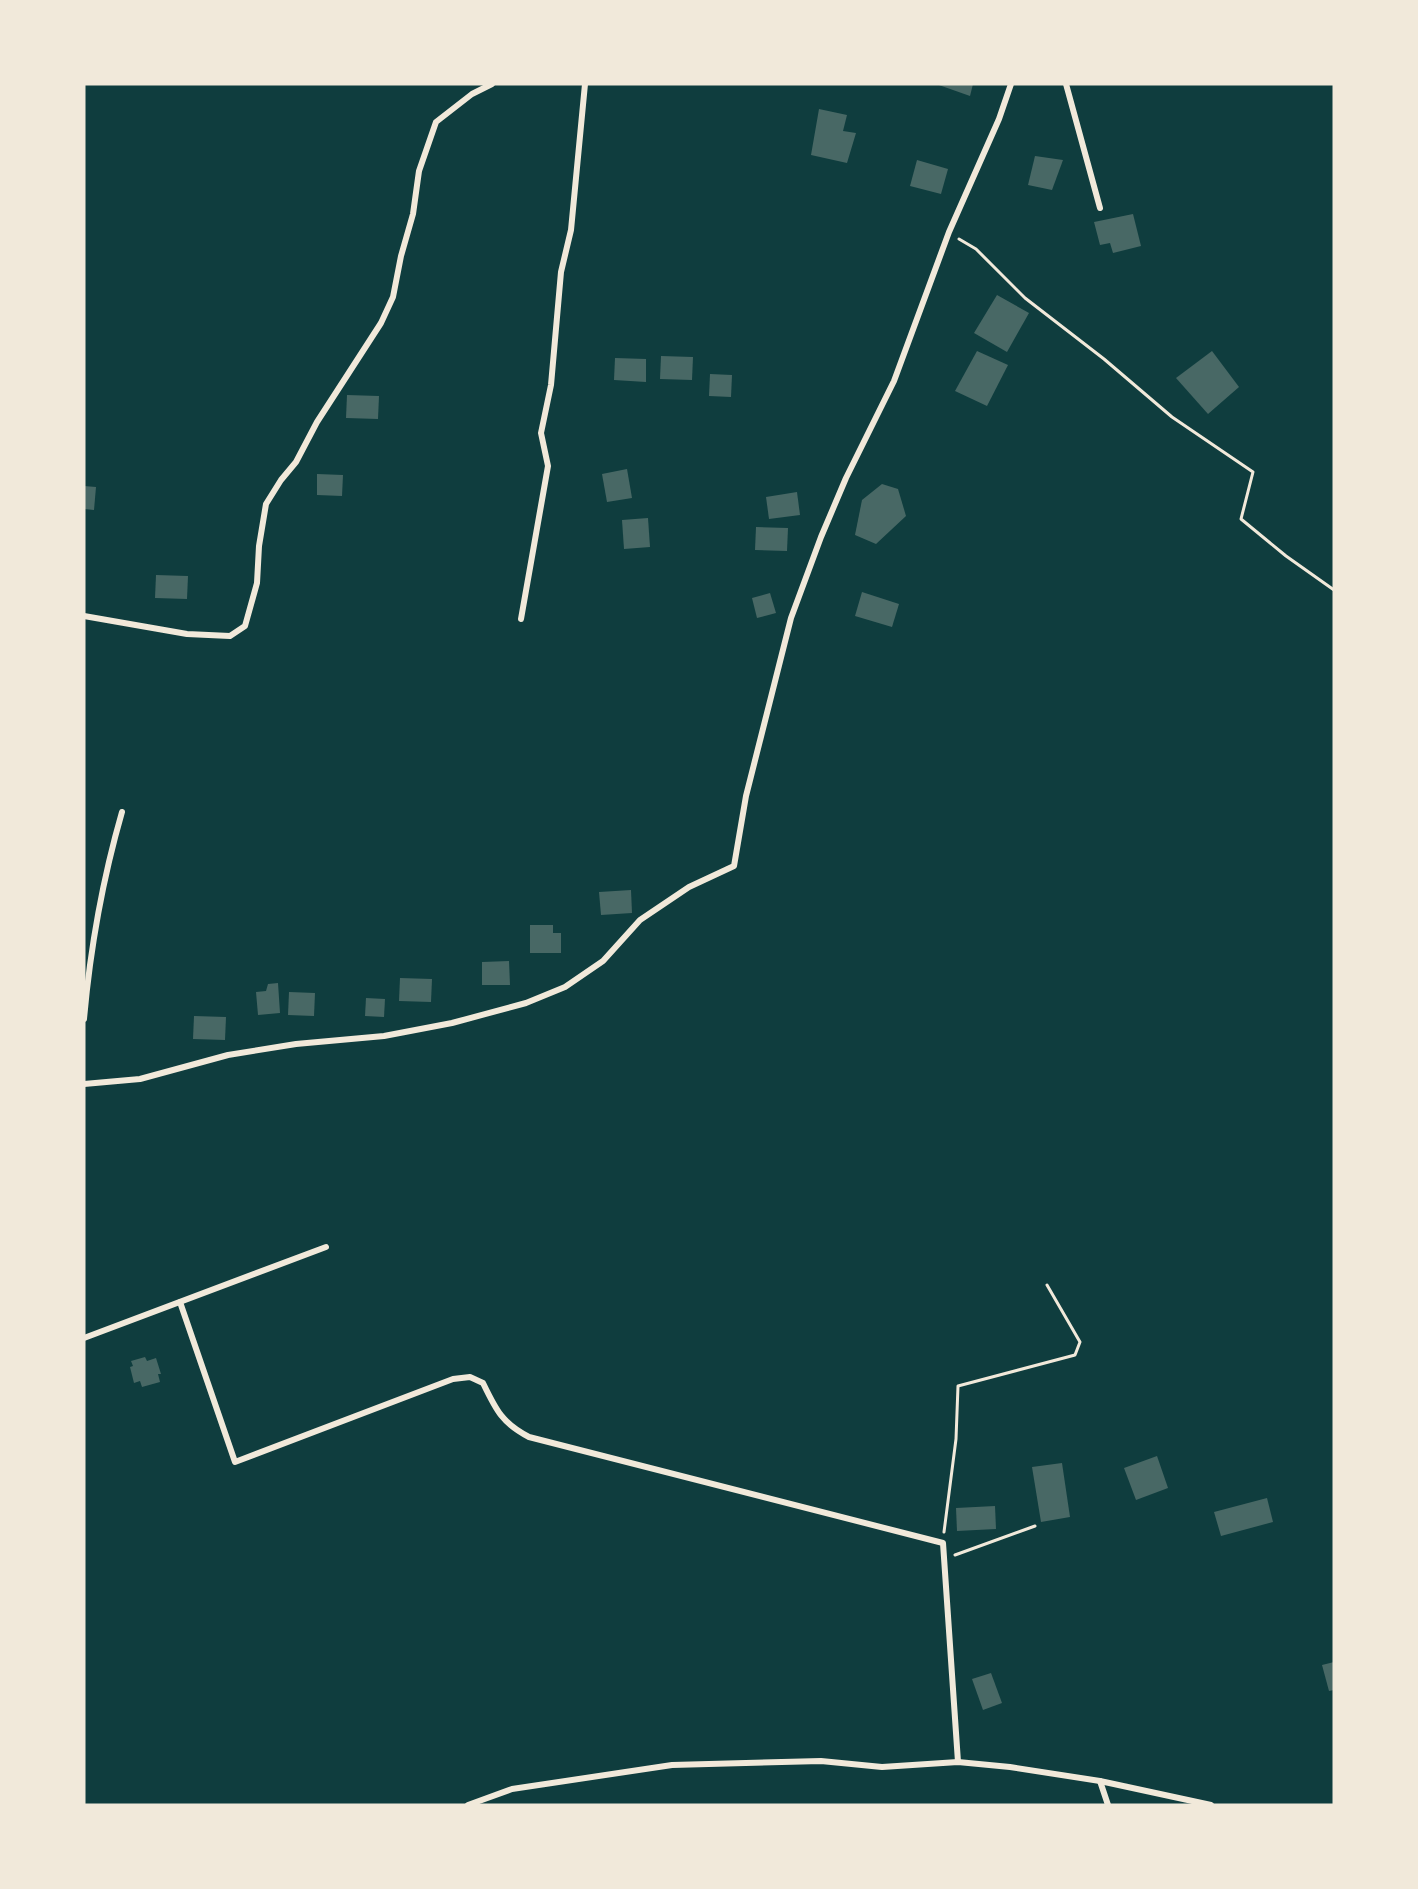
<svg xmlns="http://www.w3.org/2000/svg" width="1418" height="1889" viewBox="0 0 1418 1889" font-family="Mulish,sans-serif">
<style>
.building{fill:#486865}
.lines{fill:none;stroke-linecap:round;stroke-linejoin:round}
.path{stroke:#f1e9da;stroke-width:3}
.minor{stroke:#f1e9da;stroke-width:6}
</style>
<rect width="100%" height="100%" fill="#0f3d3e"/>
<g class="building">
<path d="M936,84H973L970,96Z"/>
<path d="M819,109L847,115L843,131L856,133L847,163L811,155Z"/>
<path d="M1035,156L1063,160L1052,190L1028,185Z"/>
<path d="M917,160L948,169L941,194L910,186Z"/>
<path d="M1133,214L1141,246L1113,253L1110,243L1100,245L1094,222Z"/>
<path d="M997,295L1029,313L1007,352L974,333Z"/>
<path d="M977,351L1008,365L987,406L955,391Z"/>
<path d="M1212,351L1239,387L1208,414L1176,378Z"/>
<path d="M661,356L693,357L692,380L660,379Z"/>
<path d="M615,358L646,359V382L614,380Z"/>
<path d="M710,374L732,375L731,397L709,396Z"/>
<path d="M347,395L379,396L378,419L346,418Z"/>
<path d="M627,469L632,498L607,502L602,474Z"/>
<path d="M317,474L343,475L342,496L317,495Z"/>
<path d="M882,484L898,489L906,516L876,544L855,535L862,500Z"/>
<path d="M84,486L96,487L94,510L84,509Z"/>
<path d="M797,492L800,515L769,519L766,497Z"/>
<path d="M648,518L650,547L624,549L622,520Z"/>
<path d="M756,527L788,528L787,551L755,550Z"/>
<path d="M156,575L188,576L187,599L155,598Z"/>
<path d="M862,592L899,604L892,627L855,616Z"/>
<path d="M770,593L776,613L757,618L752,598Z"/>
<path d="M631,890L632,913L601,915L599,892Z"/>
<path d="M530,925H553V933H561V953H530Z"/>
<path d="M509,961L510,985H482V962Z"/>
<path d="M400,978L432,979L431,1002L399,1001Z"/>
<path d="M278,983L280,1013L258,1015L256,992L266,991L268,984Z"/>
<path d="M289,992L315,993L314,1016L288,1015Z"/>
<path d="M366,998L385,999L384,1017L365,1016Z"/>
<path d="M194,1016L226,1017L225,1040L193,1039Z"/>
<path d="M145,1357L147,1361L156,1358L161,1374H158L160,1382L142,1387L140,1381L134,1383L130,1367L133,1366L131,1361Z"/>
<path d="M1157,1456L1168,1488L1136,1500L1124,1468Z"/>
<path d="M1062,1463L1070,1517L1041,1522L1032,1467Z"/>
<path d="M1267,1498L1273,1522L1221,1536L1214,1512Z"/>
<path d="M995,1506L996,1529L957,1531L956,1508Z"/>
<path d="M1334,1662V1690L1329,1691L1322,1665Z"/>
<path d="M991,1673L1002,1703L983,1710L972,1679Z"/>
</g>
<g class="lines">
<g class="path">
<path d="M959,239L976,249L1025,298L1104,359L1172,417L1253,472L1241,519L1286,556L1334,590"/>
<path d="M944,1532L956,1439L958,1386L1075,1355L1080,1342L1047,1285"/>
<path d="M955,1555L1035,1526"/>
</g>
<g class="minor">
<path d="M1066,84L1100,208"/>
<path d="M84,616L187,634L230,636L245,626L257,583L259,546L266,504L281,480L296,462L317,422L381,323L393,297L401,256L413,214L419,171L436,122L472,94L492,84"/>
<path d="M521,619L548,466L541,433L551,385L561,272L571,230L585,84"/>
<path d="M84,1019C90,951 103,878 122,812"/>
<path d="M84,1084L140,1079L228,1055L296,1044L384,1036L452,1023L526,1003L565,987L603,961L640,920L689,887L734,866L746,796L791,618L821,537L846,478L894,381L949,232L999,119L1011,84"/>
<path d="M180,1302L235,1462L453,1379L470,1377L483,1383C496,1410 502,1423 529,1437L943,1543L958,1762"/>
<path d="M84,1338L326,1247"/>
<path d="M1100,1781L1108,1805"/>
<path d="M468,1805L512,1789L672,1765L821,1761L882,1767L958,1762L1010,1767L1100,1781L1211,1805"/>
</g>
</g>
<rect width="1418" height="1889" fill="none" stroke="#f1e9da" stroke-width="171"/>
</svg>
